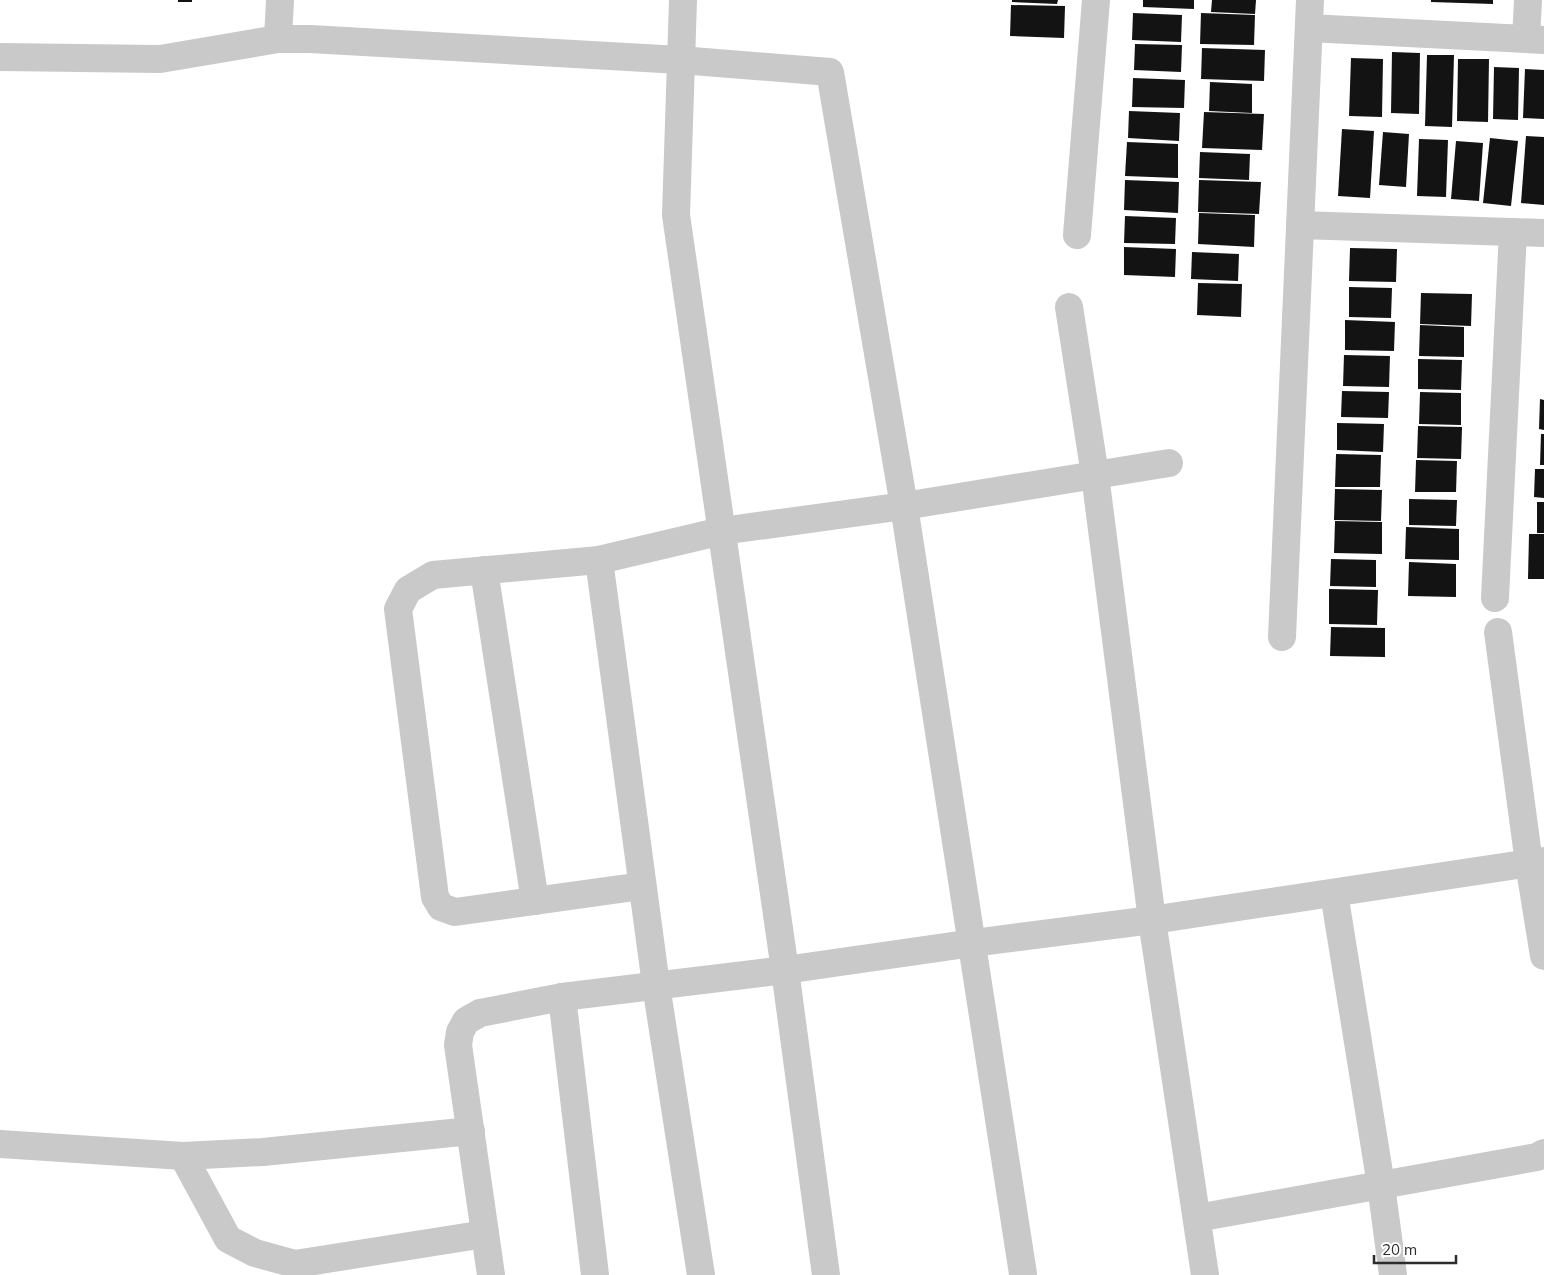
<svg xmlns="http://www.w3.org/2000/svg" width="1544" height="1275" viewBox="0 0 1544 1275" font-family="Mulish,sans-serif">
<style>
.building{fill:#131313}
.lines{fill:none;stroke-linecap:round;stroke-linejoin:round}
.street{stroke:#c9c9c9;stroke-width:28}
</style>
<rect width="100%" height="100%" fill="#fff"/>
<g class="building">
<rect x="178" y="0" width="14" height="2"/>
<path d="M1012,0H1058L1057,4L1012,2Z"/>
<path d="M1143,0H1194V9L1143,7Z"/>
<path d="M1212,0H1256L1255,14L1211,12Z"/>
<path d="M1431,0H1493V4L1431,2Z"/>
<path d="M1011,5L1065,6L1064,38L1010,36Z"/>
<path d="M1133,13L1182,15L1181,42L1132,40Z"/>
<path d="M1201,13L1255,15L1254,45L1200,44Z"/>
<path d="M1135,44L1182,45L1181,72L1134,70Z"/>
<path d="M1202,48L1265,50L1264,81L1201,79Z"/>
<path d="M1392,52L1420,53L1419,114L1391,113Z"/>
<path d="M1427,55H1454L1452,127L1425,126Z"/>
<path d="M1351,58L1383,59L1382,117L1349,116Z"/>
<path d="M1458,59H1489L1488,122L1457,121Z"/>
<path d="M1494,67L1519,68L1518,120L1493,119Z"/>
<path d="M1525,69L1544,70V119L1523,118Z"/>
<path d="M1133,78L1185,80L1184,108L1132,107Z"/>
<path d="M1210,82L1252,84V113L1209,111Z"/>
<path d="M1129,111L1180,113L1179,141L1128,138Z"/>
<path d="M1204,112L1264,114L1262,150L1202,148Z"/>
<path d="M1342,129L1374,131L1370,198L1338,196Z"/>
<path d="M1383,132L1409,134L1406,187L1379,185Z"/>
<path d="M1526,136L1544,137V205L1521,203Z"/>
<path d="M1490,138L1518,141L1511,206L1483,203Z"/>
<path d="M1419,139L1448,140L1446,197L1417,196Z"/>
<path d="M1456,141L1483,143L1479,201L1451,199Z"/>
<path d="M1127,142L1178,144V178L1125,176Z"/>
<path d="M1200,152L1250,154L1249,180L1199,178Z"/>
<path d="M1125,180L1179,182L1178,213L1124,210Z"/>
<path d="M1199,180L1261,182L1259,214L1198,212Z"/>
<path d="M1199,213L1255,215L1254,247L1198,244Z"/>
<path d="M1125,216L1176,218L1175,244L1124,243Z"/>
<path d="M1124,247L1176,249L1175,277L1124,275Z"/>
<path d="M1350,248L1397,249L1396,282L1349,281Z"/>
<path d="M1192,252L1239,254L1238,281L1191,279Z"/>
<path d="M1198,283L1242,284L1241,317L1197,315Z"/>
<path d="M1349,287L1392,288L1391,318L1349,317Z"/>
<path d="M1421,293L1472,294L1471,326L1420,324Z"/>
<path d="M1345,320L1395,322L1394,351L1345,350Z"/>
<path d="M1420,325L1464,327V357L1419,356Z"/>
<path d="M1344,355L1390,356L1389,387L1343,386Z"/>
<path d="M1418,359L1462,360L1461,390L1418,389Z"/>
<path d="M1342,391L1389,392L1388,418L1341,417Z"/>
<path d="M1420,392L1461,393V425L1419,424Z"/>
<path d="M1540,399L1544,400V430L1539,429Z"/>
<path d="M1337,423L1384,424L1383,452L1337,450Z"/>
<path d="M1418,426L1462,427L1461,459L1417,458Z"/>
<path d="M1541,434H1544V465H1540Z"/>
<path d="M1336,454L1381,455L1380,487H1335Z"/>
<path d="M1416,460L1457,461L1456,492H1415Z"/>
<path d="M1535,469H1544V498L1534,497Z"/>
<path d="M1335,489L1382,490L1381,521L1334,520Z"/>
<path d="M1409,499L1457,500L1456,526L1409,525Z"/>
<rect x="1537" y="502" width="7" height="31"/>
<path d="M1335,521L1382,522V554L1334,553Z"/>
<path d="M1406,527L1459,529V560L1405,559Z"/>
<path d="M1529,534H1544V579H1528Z"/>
<path d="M1331,559L1376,560V587L1330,586Z"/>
<path d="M1409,562L1456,564V597L1408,596Z"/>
<path d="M1329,589L1378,590L1377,625L1329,624Z"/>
<path d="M1331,627L1385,628V657L1330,656Z"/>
</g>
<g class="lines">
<g class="street">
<path d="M683,0L676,215L785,970L826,1275"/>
<path d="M1309,28L1544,40"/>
<path d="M278,39L280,0"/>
<path d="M1526,39L1528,0"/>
<path d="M0,57L160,59L278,39H310L680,60L830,72L904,506L1023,1274"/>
<path d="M1300,225L1544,233"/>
<path d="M1077,235L1096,0"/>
<path d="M1069,307L1095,475L1152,920L1205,1275"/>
<path d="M599,560L656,985L701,1275"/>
<path d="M484,570L535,901"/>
<path d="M1495,598L1513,232"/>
<path d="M1498,632L1529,863L1544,956"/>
<path d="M1282,637L1310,0"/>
<path d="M642,886L455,912L441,907L435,897L398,609L408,590L433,575L599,560L722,531L904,506L1169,463"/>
<path d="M1334,893L1381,1185L1393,1275"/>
<path d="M562,997L595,1275"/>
<path d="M0,1144L183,1156L228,1239L255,1253L295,1264L485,1234"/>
<path d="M183,1156L263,1152L471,1131"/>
<path d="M1197,1218L1537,1157L1544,1153"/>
<path d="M491,1275L458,1045L460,1032L466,1021L480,1013L562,997L785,970L973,943L1152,920L1544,861"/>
</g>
</g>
<path d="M1374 1255v8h82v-8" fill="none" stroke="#2c2c2c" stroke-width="2.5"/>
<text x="1382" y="1255" font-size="15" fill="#2c2c2c" stroke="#ffffff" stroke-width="4" paint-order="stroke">20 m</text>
</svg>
